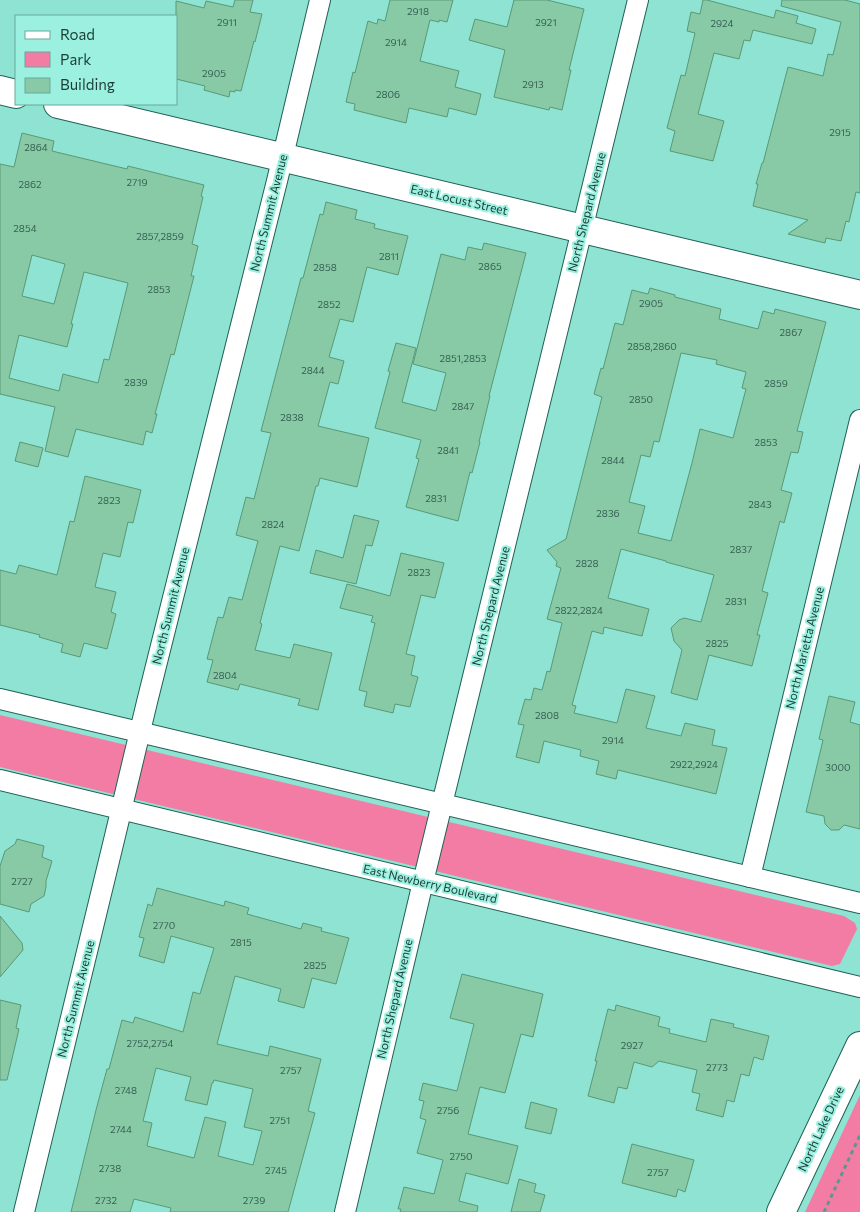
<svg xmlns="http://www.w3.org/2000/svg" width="860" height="1212" viewBox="0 0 860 1212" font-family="Commissioner,sans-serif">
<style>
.green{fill:#f37ca4}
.building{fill:#88caa6;stroke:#589977;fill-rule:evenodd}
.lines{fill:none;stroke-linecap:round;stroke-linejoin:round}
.minor-casing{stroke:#1f6156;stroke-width:22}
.secondary-casing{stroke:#1f6156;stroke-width:30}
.path{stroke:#5a988c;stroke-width:3;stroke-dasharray:4 4;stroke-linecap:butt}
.minor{stroke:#fff;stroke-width:20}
.secondary{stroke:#fff;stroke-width:28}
.labels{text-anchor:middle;stroke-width:4;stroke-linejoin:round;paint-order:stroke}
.number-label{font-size:10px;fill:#366053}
.street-label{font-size:12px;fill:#1a3d37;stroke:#9cf0df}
</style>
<rect width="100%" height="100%" fill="#8fe3d2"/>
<g class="green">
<path d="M0,715L844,916L855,923L857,929L840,964L832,966L0,767Z"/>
<path d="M860,1095V1212H805Z"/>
</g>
<g class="building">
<path d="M235,0H253L250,12L262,14L255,42L254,41L241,91L235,90V92L230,91L229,97L204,90L205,86L176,79V1L204,8L206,1L233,7Z"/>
<path d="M390,0H453L447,22L439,20V22L430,20L420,61L459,71L455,87L481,94L476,115L449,108L447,117L409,108L406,123L354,110L355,104L346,102L353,72L355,73L368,21L377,24L378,19L385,21Z"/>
<path d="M514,0H547L584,9L569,70H571L562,110L550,107L549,110L494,97L505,50L469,40L475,19L507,27Z"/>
<path d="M703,0H707L774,18L776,10L798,16L796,23L816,29L812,44L753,30L750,41L744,40L739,59L714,53L698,114L724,121L713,161L670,151L675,131L667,128L681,75L685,76L695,33L687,31L691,12L700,14Z"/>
<path d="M782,0H845L860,4V193L856,192L849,222L846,221L841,241L826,238L825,243L788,234L808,220L753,206L758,184H756L762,163H763L788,67L823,76L828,54L833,55L841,22L781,6Z"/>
<path d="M22,133L54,141L52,151L127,169L128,166L204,185L201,196L203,197L192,244L198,246L191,276H194L174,355L171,354L155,414H157L152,433L146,431L143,445L76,429L68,457L45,451L55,407L0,394V164L14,167ZM32,255L65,264L54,304L22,296ZM84,272L128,283L109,360L104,359L98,383L63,374L59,391L9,378L19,335L67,347L73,324H71Z"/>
<path d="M326,202L357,210L355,219L375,224L374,228L408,236L398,275L367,267L353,322L340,319L329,357L344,361L338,384L330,382L318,426L369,438L357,487L320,478L318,486H316L299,551L280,546L260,623L262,624L255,650L290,658L294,644L332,653L318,710L298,705L300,699L240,684L238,690L207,682L213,660L207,659L218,617L223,618L229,597L242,600L258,541L236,535L246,497L254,499L271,433L261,431L301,278H303L320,214L323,215Z"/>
<path d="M484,243L526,253L489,396H490L479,442H480L472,473L470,472L458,521L406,507L419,459L416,458L421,440L375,428L390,372L388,371L396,343L416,348L402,402L436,411L446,373L413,364L441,254L465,260L468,247L482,250Z"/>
<path d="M650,288L675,295V297L721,309L719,319L758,329L763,311L774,314L775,309L826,322L797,431L803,432L798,453L791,452L781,490L792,493L784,523L780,521L762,591L768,593L757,635H760L752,666L709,655L697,700L671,693L682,650L674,641L671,628L679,620L684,618L701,622L714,575L666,562V561L621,549L608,598L649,609L642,636L604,627L603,634L592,631L572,705L576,706L574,713L617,723L626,689L655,696L646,728L681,736L685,723L715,730L712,745L727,748L716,794L618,770L616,779L596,774L599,761L580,756L581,750L544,741L539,763L516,757L524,725L518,724L525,699L531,700L534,688L542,690L547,671L550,672L562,623L547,619L561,568L556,566L557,562L547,550L566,539L602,397L594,394L601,368L603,369L615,323L623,325L632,290L648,294ZM681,353L717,360L716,364L746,372L742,388L746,389L733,438L700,429L692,463L671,541L638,533L645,506L629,502L641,455L650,457L654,441L659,442Z"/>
<path d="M20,442L43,448L38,467L15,461Z"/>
<path d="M85,476L141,490L133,523L128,522L120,557L103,553L95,587L116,592L111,612L116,614L107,649L84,643L80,657L61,652L63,644L39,637L40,635L0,625V570L16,574L19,565L57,575L70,521L74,522Z"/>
<path d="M354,515L379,521L372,546L366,545L356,584L310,573L316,550L343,558Z"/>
<path d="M401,553L444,563L435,598L421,595L406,654L415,656L411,675L418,677L410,707L395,704L393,713L364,706L367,692L359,690L375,623L371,622L373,616L340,608L347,584L390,596Z"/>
<path d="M829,696L855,702L850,722L860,725V829L844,825L839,830H831L825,824L824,816L806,812L823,740L819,739Z"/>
<path d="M17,839L44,846L42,857L52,861L46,881V887L44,896L31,904L29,912L0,904V866L5,851L15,844Z"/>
<path d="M157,888L224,906L225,901L249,908L247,914L301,929L303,923L322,928L321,931L349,938L336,984L312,978L304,1008L278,1001L281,989L235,976L217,1044L268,1056L270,1046L321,1059L308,1111L315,1113L288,1212H170L171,1208L134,1199L130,1212H71L96,1110L107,1069H109L122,1020L133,1023L135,1017L183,1032L193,992L200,994L214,948L171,936L164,963L139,956L144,938L139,937L148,904L152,906ZM156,1068L191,1077L185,1100L207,1105L212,1083H213L214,1080L253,1089L244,1127L262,1131L253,1165L218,1156L226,1122L205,1117L194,1158L147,1146L152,1123L143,1121Z"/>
<path d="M0,916L22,943L23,950L0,977Z"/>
<path d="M462,974L543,994L533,1037L521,1034L505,1093L480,1087L468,1134L518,1146L508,1184L466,1173L459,1201L478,1206L477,1212H400L401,1209H398L404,1187L434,1194L443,1160L417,1153L426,1120L420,1118L424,1101L419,1100L423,1083L457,1091L474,1024L450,1018Z"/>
<path d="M0,1000L21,1005L16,1028L19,1029L7,1080H0Z"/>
<path d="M616,1005L660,1017L658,1026L670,1029L669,1033L706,1042L711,1019L734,1024L733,1027L769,1036L763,1060L754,1057L749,1076L741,1074L734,1102L727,1100L723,1117L696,1110L700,1094L692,1092L697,1070L659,1061L652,1067L634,1062L627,1089L618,1087L614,1103L588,1096L597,1061H595L608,1009L615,1011Z"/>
<path d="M531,1102L557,1109L551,1134L525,1128Z"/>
<path d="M632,1144L694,1160L685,1192L678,1189L676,1197L622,1183Z"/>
<path d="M519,1179L536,1184L534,1192L545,1195L540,1212H511Z"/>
</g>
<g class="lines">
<g class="minor-casing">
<g id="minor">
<path d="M0,699L860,903"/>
<path d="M0,780L860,987"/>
<path d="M750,877L860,420"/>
<path d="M24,1212L115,836L147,702L277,181L320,0"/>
<path d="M345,1212L423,882L638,0"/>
</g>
</g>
<g class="secondary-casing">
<g id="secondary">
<path d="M0,90L16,94"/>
<path d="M58,104L860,295"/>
<path d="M781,1212L860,1046"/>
</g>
</g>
<path class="path" d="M824,1212L860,1135"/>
<use href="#minor" class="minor"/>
<use href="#secondary" class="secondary"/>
</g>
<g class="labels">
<g class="number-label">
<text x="418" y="15">2918</text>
<text x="227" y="26">2911</text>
<text x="546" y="26">2921</text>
<text x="722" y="27">2924</text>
<text x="396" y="46">2914</text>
<text x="214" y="77">2905</text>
<text x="533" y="88">2913</text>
<text x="388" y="98">2806</text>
<text x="840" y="136">2915</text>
<text x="36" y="151">2864</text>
<text x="137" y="186">2719</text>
<text x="30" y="188">2862</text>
<text x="25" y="232">2854</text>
<text x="160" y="240">2857,2859</text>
<text x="389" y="260">2811</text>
<text x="490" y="270">2865</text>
<text x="325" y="271">2858</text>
<text x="159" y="293">2853</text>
<text x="651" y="307">2905</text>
<text x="329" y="308">2852</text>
<text x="791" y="336">2867</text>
<text x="652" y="350">2858,2860</text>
<text x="463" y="362">2851,2853</text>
<text x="313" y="374">2844</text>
<text x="136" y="386">2839</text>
<text x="776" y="387">2859</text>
<text x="641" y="403">2850</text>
<text x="463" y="410">2847</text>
<text x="292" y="421">2838</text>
<text x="766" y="446">2853</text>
<text x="448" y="454">2841</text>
<text x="613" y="464">2844</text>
<text x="436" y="502">2831</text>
<text x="109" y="504">2823</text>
<text x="760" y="508">2843</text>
<text x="608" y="517">2836</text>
<text x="273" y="528">2824</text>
<text x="741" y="553">2837</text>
<text x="587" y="567">2828</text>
<text x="419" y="576">2823</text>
<text x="736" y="605">2831</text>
<text x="579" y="614">2822,2824</text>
<text x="717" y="647">2825</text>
<text x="225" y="679">2804</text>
<text x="547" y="719">2808</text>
<text x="613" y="744">2914</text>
<text x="694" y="768">2922,2924</text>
<text x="838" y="771">3000</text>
<text x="22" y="885">2727</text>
<text x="164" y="929">2770</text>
<text x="241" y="946">2815</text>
<text x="315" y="969">2825</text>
<text x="150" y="1047">2752,2754</text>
<text x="632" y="1049">2927</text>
<text x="717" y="1071">2773</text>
<text x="291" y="1074">2757</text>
<text x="126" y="1094">2748</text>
<text x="448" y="1114">2756</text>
<text x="280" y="1124">2751</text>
<text x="121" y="1133">2744</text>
<text x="461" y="1160">2750</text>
<text x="110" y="1172">2738</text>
<text x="276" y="1174">2745</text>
<text x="658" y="1176">2757</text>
<text x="106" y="1204">2732</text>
<text x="254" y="1204">2739</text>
</g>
<g class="street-label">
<text transform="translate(459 200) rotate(13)" y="4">East Locust Street</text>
<text transform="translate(587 212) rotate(-76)" y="4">North Shepard Avenue</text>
<text transform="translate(269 213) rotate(-76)" y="4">North Summit Avenue</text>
<text transform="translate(171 606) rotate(-76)" y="4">North Summit Avenue</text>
<text transform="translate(491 606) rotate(-76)" y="4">North Shepard Avenue</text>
<text transform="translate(805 648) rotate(-76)" y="4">North Marietta Avenue</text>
<text transform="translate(430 884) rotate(13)" y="4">East Newberry Boulevard</text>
<text transform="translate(76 999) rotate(-76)" y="4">North Summit Avenue</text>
<text transform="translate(395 999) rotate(-77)" y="4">North Shepard Avenue</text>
<text transform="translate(821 1129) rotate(-65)" y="4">North Lake Drive</text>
</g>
</g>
<rect x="15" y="15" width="162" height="90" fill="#9cf0df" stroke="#68a89c"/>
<rect x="25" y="31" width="25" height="8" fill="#ffffff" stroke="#68a89c"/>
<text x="60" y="40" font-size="15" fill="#1a3d37">Road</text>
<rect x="25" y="52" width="25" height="15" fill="#f37ca4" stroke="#68a89c"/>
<text x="60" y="65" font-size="15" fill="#1a3d37">Park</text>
<rect x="25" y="78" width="25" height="15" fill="#88caa6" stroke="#68a89c"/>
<text x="60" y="90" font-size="15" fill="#1a3d37">Building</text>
</svg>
